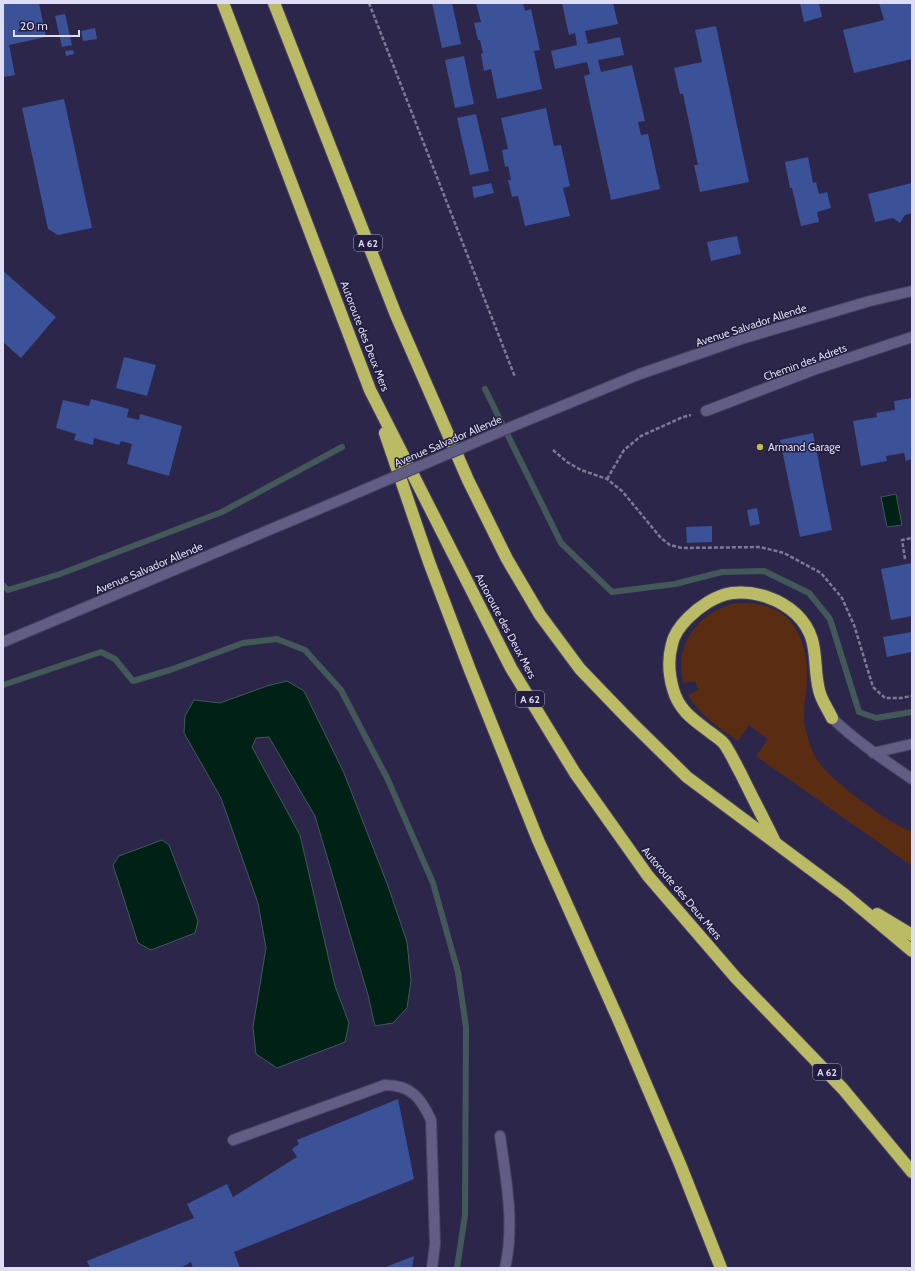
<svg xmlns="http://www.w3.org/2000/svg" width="915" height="1271" viewBox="0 0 915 1271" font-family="Cabin,sans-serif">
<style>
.green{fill:#5a2d13}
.water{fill:#002116;stroke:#435959}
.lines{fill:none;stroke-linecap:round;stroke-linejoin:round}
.stream{stroke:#435959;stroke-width:6}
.building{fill:#3b5198}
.minor-casing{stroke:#494462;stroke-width:12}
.highway-casing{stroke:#494462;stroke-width:14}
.path{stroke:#7d7a98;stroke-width:2.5;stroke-dasharray:4 2;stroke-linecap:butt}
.minor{stroke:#615d85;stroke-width:10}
.highway{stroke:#bbbb65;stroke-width:12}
.minor-bridge-casing{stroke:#494462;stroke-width:12;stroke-linecap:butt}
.minor-bridge{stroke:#615d85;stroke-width:10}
.poi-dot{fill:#c0be41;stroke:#221d3f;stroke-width:1.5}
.labels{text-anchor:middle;stroke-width:3;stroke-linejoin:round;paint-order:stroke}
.shield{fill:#221d3f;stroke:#a6a3be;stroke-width:1}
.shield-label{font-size:10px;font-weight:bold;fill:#deddf4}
.street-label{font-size:11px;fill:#deddf4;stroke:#221d3f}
.poi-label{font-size:11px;fill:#deddf4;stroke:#221d3f;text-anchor:start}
</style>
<rect width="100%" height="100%" fill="#2c274a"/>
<path class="green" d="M751,603C757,604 763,605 769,607C800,618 808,652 807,682C806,698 801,715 806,731C808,739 813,755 818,761C827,774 839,783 851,793C871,808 888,822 912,832V866L756,756L768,739L749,725L738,741C719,728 700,715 688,695L698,690L695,681L683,683C682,678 681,671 681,665C681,637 703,613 729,605C736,603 744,603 751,603Z"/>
<g class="water">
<path d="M896,494L902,525L887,527L881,497Z"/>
<path d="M287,681L304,691L344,773L388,886L407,942L411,981L407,1008L393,1023L375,1026L368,995L315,816L269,737L256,738L252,747L300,835L335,986L349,1023L345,1042L277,1068L256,1054L253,1027L266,948L258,903L221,798L184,733L185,716L194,700L220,703L267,686Z"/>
<path d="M162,840L169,845L198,921L195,933L151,950L138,943L113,865L119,856Z"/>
</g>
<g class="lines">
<g class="stream">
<path d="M485,389L561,543L612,592L675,584L722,572L764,571L809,593L830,619L859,712L876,718L912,712"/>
<path d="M3,585L8,590L60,574L222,512L342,447"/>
<path d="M3,685L101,652L115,659L133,681L170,670L243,643L277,639L305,650L341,690L388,780L433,883L458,972L466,1027L465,1215L457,1268"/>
</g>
</g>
<g class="building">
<path d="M3,3H39L46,37L9,45L15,75L3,77Z"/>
<path d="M432,3H452L461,44L442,48Z"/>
<path d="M476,3H523L525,11L531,9L540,50L534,51L542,89L497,99L491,69L484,71L481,54L483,53L480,40H478L474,23L481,22Z"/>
<path d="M562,3H613L618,24L585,31L588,44L620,37L624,55L598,60L601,72L632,65L645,121L638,122L641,135L648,134L660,189L611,200L584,76L590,74L587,62L555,69L551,51L577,45L575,33L569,35Z"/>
<path d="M800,3H819L822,17L804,22Z"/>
<path d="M879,3H912V59L854,73L843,30L884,20Z"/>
<path d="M65,14L72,45L62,47L55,16Z"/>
<path d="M716,26L749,182L700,192L694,165H698L683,94H680L674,68L702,62L695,30Z"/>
<path d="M95,28L97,39L83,41L81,31Z"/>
<path d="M73,50L74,54L66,56L65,51Z"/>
<path d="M464,56L474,104L455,108L445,60Z"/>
<path d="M64,99L92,228L58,235L48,229L22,108Z"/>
<path d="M546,108L554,146L561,145L570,186L563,188L570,216L525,226L518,196L512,197L508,180H511L508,166L505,167L502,150L508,149L501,118Z"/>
<path d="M476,114L489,171L470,175L457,118Z"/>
<path d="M808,157L813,183L816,182L819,194L827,192L831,208L817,212L819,222L801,226L792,188H790L785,162Z"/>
<path d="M491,183L494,193L474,198L472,187Z"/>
<path d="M912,183V213L905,215L900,223L893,218L875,222L868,194Z"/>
<path d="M737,236L741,254L711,261L707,242Z"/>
<path d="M3,271L56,317L21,358L3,342Z"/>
<path d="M124,357L156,365L147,396L116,388Z"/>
<path d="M912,398V459L906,461L904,453L886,456L887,461L861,466L853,421L877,417L876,413L895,410L894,401Z"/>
<path d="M91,399L129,409L127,417L139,420L140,414L182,426L169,476L127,464L132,444L121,441L119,445L94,438L93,445L74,440L76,434L56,428L63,400L89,406Z"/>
<path d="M813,433L832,530L800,537L780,440Z"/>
<path d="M757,508L760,524L750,526L747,510Z"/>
<path d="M712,526V542L687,543L686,527Z"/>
<path d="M912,563V616L891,620L881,569Z"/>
<path d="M912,632V652L887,657L883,637Z"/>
<path d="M398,1099L414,1179L234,1252L240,1268H193L191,1262L181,1268H90L87,1261L194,1218L187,1204L227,1184L233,1197L297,1157L292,1149L299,1144L297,1140Z"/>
<path d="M414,1256L412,1268H383Z"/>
</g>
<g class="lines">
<g class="minor-casing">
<g id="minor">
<path d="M706,411L816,369L912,337"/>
<path d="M511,427L640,374L741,339L870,301L912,291"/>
<path d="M3,642L319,509"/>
<path d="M832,718C857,742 883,759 912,779"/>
<path d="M873,753L912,744"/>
<path d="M500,1136C506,1179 515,1225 505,1268"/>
<path d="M233,1140L385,1085C411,1085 421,1098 431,1120L435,1244L432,1268"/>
</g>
</g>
<g class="highway-casing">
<g id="highway">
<path d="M223,3L370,390L511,668L575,773L648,876L736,978L843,1089L912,1172"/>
<path d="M274,3L396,315L468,480L507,559L540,615L580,669L631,722L687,777L844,894L912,951"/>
<path d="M385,433L429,562L470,670L538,840L619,1021L680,1164L721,1268"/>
<path d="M775,842C764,819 752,797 741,774C736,765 731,754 725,745C722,740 716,737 711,733C694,720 679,711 673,689C669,675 668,658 672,644C674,634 681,625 688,618C699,607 716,595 732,593C754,590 780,599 796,614C821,638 812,662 819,690C821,700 828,709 832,718"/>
<path d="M877,914L912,935"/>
</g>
</g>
<g class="path">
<path d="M369,3L515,377"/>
<path d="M553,450L567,462L581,470L607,479L622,491L661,538L670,545L682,548L760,547L784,553L821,573L842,598L854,625L873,687L885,698H901L912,696"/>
<path d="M607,479L624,450L641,436L683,417L691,415"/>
<path d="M905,559L902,540L912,538"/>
</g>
<use href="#minor" class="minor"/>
<use href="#highway" class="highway"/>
<g class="minor-bridge-casing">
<path id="minor-bridge" d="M319,509L511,427"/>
</g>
<use href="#minor-bridge" class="minor-bridge"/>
</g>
<circle class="poi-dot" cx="760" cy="447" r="4"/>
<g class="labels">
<g class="shield">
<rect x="354" y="235" width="28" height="16" rx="3"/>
<rect x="516" y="691" width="28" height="16" rx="3"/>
<rect x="813" y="1064" width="28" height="16" rx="3"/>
</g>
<g class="shield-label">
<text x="368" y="247">A 62</text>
<text x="530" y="703">A 62</text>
<text x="827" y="1076">A 62</text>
</g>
<g class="street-label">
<text transform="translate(751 325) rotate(-18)" y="4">Avenue Salvador Allende</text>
<text transform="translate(365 336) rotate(69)" y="4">Autoroute des Deux Mers</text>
<text transform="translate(805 362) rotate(-20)" y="4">Chemin des Adrets</text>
<text transform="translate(448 441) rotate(-23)" y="4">Avenue Salvador Allende</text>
<text transform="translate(149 568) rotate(-23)" y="4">Avenue Salvador Allende</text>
<text transform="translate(506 626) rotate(62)" y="4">Autoroute des Deux Mers</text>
<text transform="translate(682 893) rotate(50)" y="4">Autoroute des Deux Mers</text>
</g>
<g class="poi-label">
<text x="768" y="451">Armand Garage</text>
</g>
</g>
<rect width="915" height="1271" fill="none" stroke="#deddf4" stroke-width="8"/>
<path d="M14 30v6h65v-6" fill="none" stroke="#deddf4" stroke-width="2"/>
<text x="20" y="30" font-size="12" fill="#deddf4" stroke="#221d3f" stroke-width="3" paint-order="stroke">20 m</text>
</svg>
